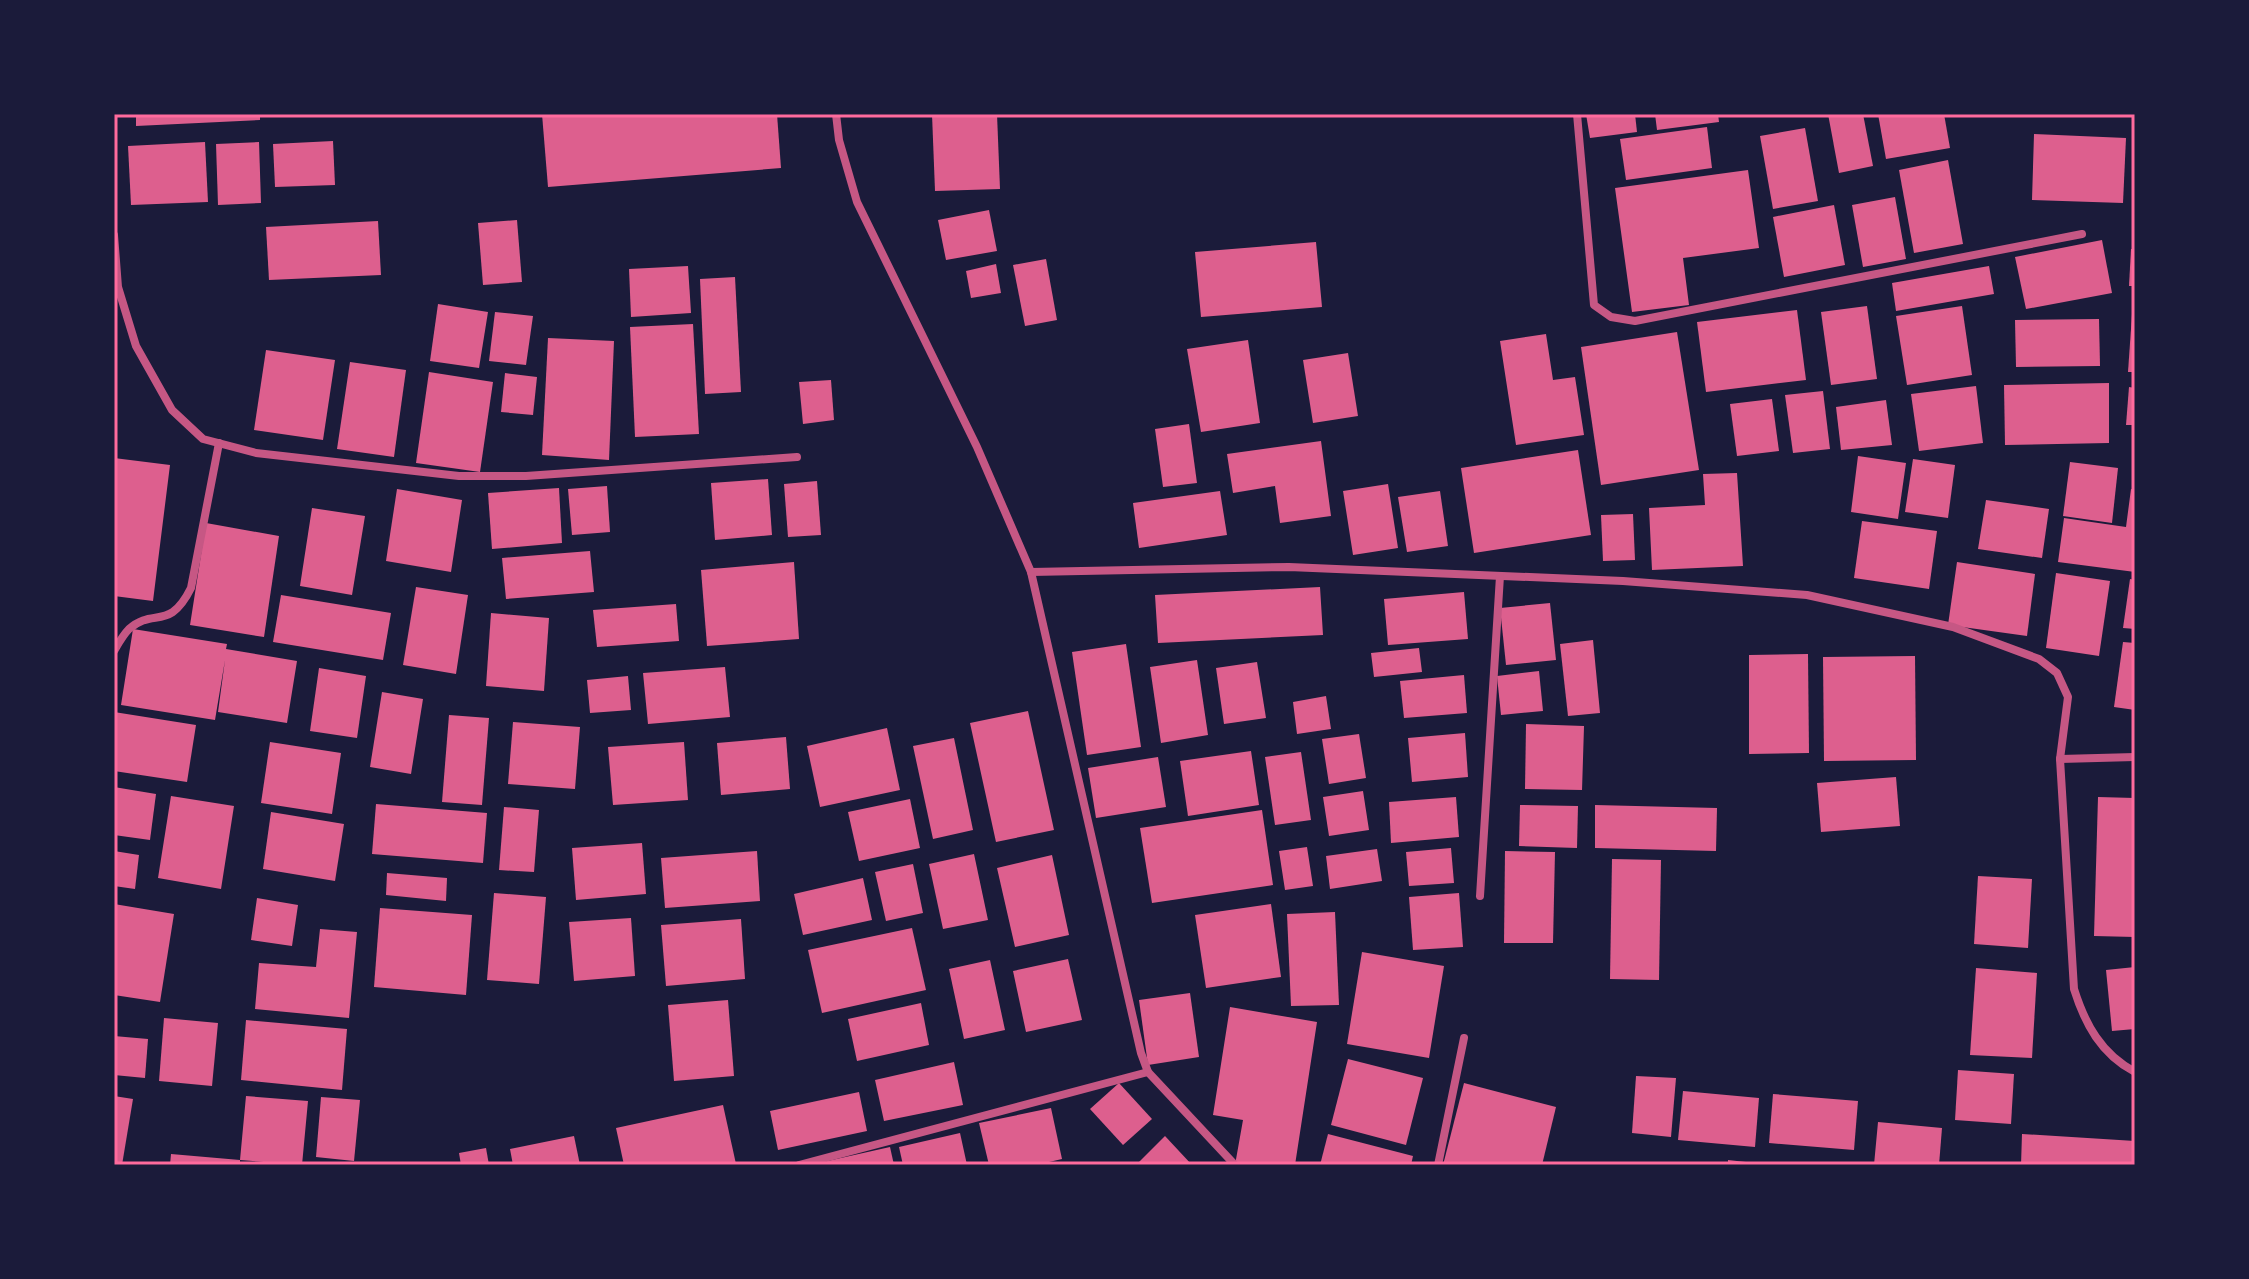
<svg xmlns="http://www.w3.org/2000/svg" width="2249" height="1279" viewBox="0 0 2249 1279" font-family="Ubuntu,sans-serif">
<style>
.building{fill:#dd5f8e}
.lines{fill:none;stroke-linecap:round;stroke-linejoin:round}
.minor{stroke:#c65784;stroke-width:8}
.neatline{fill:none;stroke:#ff6b9d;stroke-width:3}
</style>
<rect width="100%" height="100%" fill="#1b1b3a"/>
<g class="building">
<path d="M136,114H260V120L136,126Z"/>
<path d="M542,114H777L781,168L548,187Z"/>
<path d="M932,114H997L1000,189L935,191Z"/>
<path d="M1586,114H1635L1637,132L1590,138Z"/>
<path d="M1655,114H1718L1719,122L1657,130Z"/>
<path d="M1828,114H1863L1873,166L1839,173Z"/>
<path d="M1878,114H1944L1950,148L1886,159Z"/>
<path d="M1707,127L1712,168L1626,180L1620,139Z"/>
<path d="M1805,128L1818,201L1773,209L1760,136Z"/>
<path d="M2034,134L2126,138L2123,203L2032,200Z"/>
<path d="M333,141L335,185L275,187L273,144Z"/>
<path d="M205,142L208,202L131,205L128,146Z"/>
<path d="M259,142L261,203L218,205L216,144Z"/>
<path d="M1948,160L1963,244L1914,253L1899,170Z"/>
<path d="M1748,170L1759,248L1683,258L1689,305L1632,312L1615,188Z"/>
<path d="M1895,197L1906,259L1863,267L1852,205Z"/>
<path d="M1834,205L1845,265L1784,277L1773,217Z"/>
<path d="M989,210L997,251L946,260L938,220Z"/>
<path d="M517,220L522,282L483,285L478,223Z"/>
<path d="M378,221L381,275L269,280L266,227Z"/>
<path d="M2102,240L2112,293L2026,309L2015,257Z"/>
<path d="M1316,242L1322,307L1201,317L1195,252Z"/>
<path d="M2131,249H2135V286H2129Z"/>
<path d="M1046,259L1057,320L1025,326L1013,265Z"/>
<path d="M996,264L1001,293L971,298L966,271Z"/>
<path d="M688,266L691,313L631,317L629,269Z"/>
<path d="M1989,266L1994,294L1896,311L1892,283Z"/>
<path d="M735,277L741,392L705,394L700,279Z"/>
<path d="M2133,300H2135V372H2128Z"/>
<path d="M438,304L488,312L479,368L430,361Z"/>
<path d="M1867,306L1877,379L1831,385L1821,312Z"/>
<path d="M1962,306L1972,375L1907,385L1896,316Z"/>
<path d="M1797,310L1806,380L1706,392L1697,322Z"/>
<path d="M495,312L533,316L526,365L489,361Z"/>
<path d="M2099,319L2100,366L2016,367L2015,320Z"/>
<path d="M693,324L699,434L635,437L630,327Z"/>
<path d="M1677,332L1699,470L1601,485L1581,347Z"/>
<path d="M1546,334L1553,380L1575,377L1584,435L1516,445L1500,341Z"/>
<path d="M548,338L614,341L609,460L542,455Z"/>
<path d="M1248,340L1260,423L1201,432L1187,349Z"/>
<path d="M266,350L335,360L323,440L254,430Z"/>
<path d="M1348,353L1358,416L1313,423L1303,360Z"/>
<path d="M350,362L406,370L394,457L337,449Z"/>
<path d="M429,372L493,382L480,472L416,463Z"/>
<path d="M505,373L537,377L533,415L501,412Z"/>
<path d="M831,380L834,420L803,424L799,382Z"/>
<path d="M2109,383V443L2005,445L2004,385Z"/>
<path d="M1976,386L1983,443L1919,451L1911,394Z"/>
<path d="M2129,387L2135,388V425H2126Z"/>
<path d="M1823,391L1830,449L1793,453L1785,395Z"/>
<path d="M1772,399L1779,451L1737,456L1730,404Z"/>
<path d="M1886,400L1892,445L1841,450L1836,407Z"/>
<path d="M1189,424L1197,483L1163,487L1155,429Z"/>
<path d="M1321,441L1331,516L1280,523L1275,486L1233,493L1227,454Z"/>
<path d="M1578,450L1591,535L1474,553L1461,468Z"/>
<path d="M1858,456L1906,463L1898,519L1851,512Z"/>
<path d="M114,458L170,465L153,601L114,596Z"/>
<path d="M1913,459L1955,465L1948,518L1905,512Z"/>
<path d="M2070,462L2118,468L2112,523L2063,516Z"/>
<path d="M1737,473L1743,566L1652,570L1649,508L1705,505L1703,474Z"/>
<path d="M768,479L772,535L715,540L711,483Z"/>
<path d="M817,481L821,535L788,537L784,484Z"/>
<path d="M1388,484L1398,548L1353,555L1343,491Z"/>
<path d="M607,486L610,532L572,535L568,489Z"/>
<path d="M559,488L562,543L492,549L488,493Z"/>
<path d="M397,489L462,500L451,572L386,561Z"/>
<path d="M2131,489L2135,490V572L2058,562L2064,518L2126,527Z"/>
<path d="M1220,491L1227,535L1139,548L1133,503Z"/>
<path d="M1440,491L1448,546L1407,552L1398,497Z"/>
<path d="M1986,500L2049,509L2042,558L1978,549Z"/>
<path d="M312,508L365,516L352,595L300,586Z"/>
<path d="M1633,514L1635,560L1603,561L1601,515Z"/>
<path d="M1862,521L1937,531L1929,589L1854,578Z"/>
<path d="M206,523L279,536L264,637L190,625Z"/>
<path d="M590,551L594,592L506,599L502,558Z"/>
<path d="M794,562L799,639L707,646L701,570Z"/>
<path d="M1957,562L2035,574L2027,636L1948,625Z"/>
<path d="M2056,573L2110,581L2099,656L2046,648Z"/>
<path d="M2130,579L2135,580V629L2123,628Z"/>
<path d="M416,587L468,595L456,674L403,665Z"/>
<path d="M1320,587L1323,635L1158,643L1155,595Z"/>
<path d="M1464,592L1468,639L1388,645L1384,599Z"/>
<path d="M281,595L391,613L383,660L273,642Z"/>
<path d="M1550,603L1556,660L1506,665L1500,608Z"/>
<path d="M676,604L679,641L597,647L593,610Z"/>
<path d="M491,613L549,618L544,691L486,686Z"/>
<path d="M133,629L227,644L226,649L297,661L287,723L218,712L225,660L215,720L121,705Z"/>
<path d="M1593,640L1600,713L1568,716L1560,644Z"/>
<path d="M2123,642L2135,643V710L2114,707Z"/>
<path d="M1126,644L1141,747L1087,755L1072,652Z"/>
<path d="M1419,648L1422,672L1374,677L1371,653Z"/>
<path d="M1808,654L1809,753L1749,754V655Z"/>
<path d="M1915,656L1916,760L1824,761L1823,657Z"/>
<path d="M1197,660L1208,735L1161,743L1150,667Z"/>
<path d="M1257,662L1266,718L1224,724L1216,668Z"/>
<path d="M725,667L730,717L648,724L643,673Z"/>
<path d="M319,668L366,676L357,738L310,731Z"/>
<path d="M1539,671L1543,711L1501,715L1497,676Z"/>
<path d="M1464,675L1467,713L1404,718L1400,681Z"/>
<path d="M628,676L631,710L590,713L587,680Z"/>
<path d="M382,692L423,699L411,774L370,767Z"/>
<path d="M1326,696L1331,729L1297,734L1293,702Z"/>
<path d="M1028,711L1054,830L996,842L970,723Z"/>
<path d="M114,712L196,725L187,782L114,771Z"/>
<path d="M449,715L489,718L482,805L442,802Z"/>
<path d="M513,722L580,727L575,789L508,784Z"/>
<path d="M1526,724L1584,726L1582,790L1525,789Z"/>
<path d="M887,728L900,790L820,807L807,746Z"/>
<path d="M1465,733L1468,777L1412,782L1408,738Z"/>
<path d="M1359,734L1366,778L1329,784L1322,739Z"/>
<path d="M786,737L790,789L721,795L717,743Z"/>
<path d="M954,738L973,830L933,839L913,746Z"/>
<path d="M270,742L341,753L332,814L261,803Z"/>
<path d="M684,742L688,800L613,805L608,747Z"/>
<path d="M1251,751L1259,805L1188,816L1180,761Z"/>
<path d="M1301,752L1311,820L1275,825L1265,757Z"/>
<path d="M1158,757L1166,807L1096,818L1088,768Z"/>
<path d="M1896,777L1900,826L1821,832L1817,783Z"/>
<path d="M114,787L156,794L150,840L114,835Z"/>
<path d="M1363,791L1369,830L1329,836L1323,797Z"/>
<path d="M171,796L234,806L221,889L158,878Z"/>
<path d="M1456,797L1459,837L1391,843L1389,802Z"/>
<path d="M2098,797L2135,798V937L2094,936Z"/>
<path d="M910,799L920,848L859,861L848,812Z"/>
<path d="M376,804L487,813L483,863L372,854Z"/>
<path d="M1520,805L1578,806L1577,848L1519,846Z"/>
<path d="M1595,805L1717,808L1716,851L1595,848Z"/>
<path d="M504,807L539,810L534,872L499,870Z"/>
<path d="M1262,810L1273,885L1152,903L1140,828Z"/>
<path d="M271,812L344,824L335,881L263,869Z"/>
<path d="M642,843L646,894L576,900L572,848Z"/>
<path d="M1307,847L1313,886L1285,890L1279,851Z"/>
<path d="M1451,848L1454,883L1409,886L1406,852Z"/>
<path d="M1377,849L1382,881L1330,889L1326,856Z"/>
<path d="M114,851L139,855L135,889L114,886Z"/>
<path d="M757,851L760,901L665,908L661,858Z"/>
<path d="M1505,851L1555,852L1553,943H1504Z"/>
<path d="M974,854L988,920L943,929L929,864Z"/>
<path d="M1052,855L1069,935L1015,947L997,868Z"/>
<path d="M1612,859L1661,860L1659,980L1610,979Z"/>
<path d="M913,864L923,913L886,921L875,872Z"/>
<path d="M387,873L447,878L446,901L386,895Z"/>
<path d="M1978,876L2032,879L2028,948L1974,944Z"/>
<path d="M863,878L872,920L803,935L794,894Z"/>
<path d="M494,893L546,897L539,984L487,980Z"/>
<path d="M1459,893L1463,947L1413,950L1409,897Z"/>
<path d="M257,898L298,905L292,946L251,940Z"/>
<path d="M114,904L174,914L160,1002L114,995Z"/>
<path d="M1271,904L1281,977L1206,988L1195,915Z"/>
<path d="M380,908L472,915L466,995L374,987Z"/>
<path d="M1335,912L1339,1005L1291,1006L1287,914Z"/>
<path d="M631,918L635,976L574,981L569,922Z"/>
<path d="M741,919L745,979L666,986L661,925Z"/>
<path d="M912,928L926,990L822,1013L808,950Z"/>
<path d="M320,929L357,932L349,1018L255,1009L259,963L316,967Z"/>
<path d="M1362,952L1444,966L1429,1058L1347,1044Z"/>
<path d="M1068,959L1082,1020L1026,1032L1013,971Z"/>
<path d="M990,960L1005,1030L964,1039L949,969Z"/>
<path d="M2135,967V1029L2112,1031L2106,970Z"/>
<path d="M1976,968L2037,973L2032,1058L1970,1055Z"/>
<path d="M1190,993L1199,1057L1148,1065L1139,1000Z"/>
<path d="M728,1000L734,1076L674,1081L668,1005Z"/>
<path d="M921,1003L929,1045L857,1061L848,1019Z"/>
<path d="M1230,1007L1317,1022L1295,1165H1235L1243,1120L1213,1115Z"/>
<path d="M164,1018L218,1023L212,1086L159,1081Z"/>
<path d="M246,1020L347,1029L342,1090L241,1080Z"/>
<path d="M114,1036L148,1039L145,1078L114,1075Z"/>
<path d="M1348,1059L1423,1078L1406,1145L1331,1125Z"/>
<path d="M954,1062L963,1105L884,1121L875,1080Z"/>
<path d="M1958,1070L2014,1074L2011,1124L1955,1120Z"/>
<path d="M1636,1076L1676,1078L1671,1137L1632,1133Z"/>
<path d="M1119,1083L1152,1119L1123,1145L1090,1109Z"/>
<path d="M1464,1083L1556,1107L1542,1165H1443Z"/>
<path d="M1683,1091L1759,1098L1755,1147L1678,1140Z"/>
<path d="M859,1092L867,1131L778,1150L770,1111Z"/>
<path d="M1773,1094L1858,1101L1854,1150L1769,1143Z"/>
<path d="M114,1096L133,1099L122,1165H114Z"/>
<path d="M246,1096L308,1101L302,1165L240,1160V1165H170L171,1154L240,1160Z"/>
<path d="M321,1097L360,1100L354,1161L316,1157Z"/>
<path d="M723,1105L736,1164L624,1165L616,1128Z"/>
<path d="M1051,1108L1062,1159L1036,1165H989L979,1123Z"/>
<path d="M1878,1122L1942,1128L1939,1165H1874Z"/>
<path d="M960,1133L967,1165H903L899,1147Z"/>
<path d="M1328,1134L1413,1156L1411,1165H1320Z"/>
<path d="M2022,1134L2135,1141V1165H2021Z"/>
<path d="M574,1136L580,1165H513L510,1149Z"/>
<path d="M1165,1136L1192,1165H1136Z"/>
<path d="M890,1147L894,1165H814V1164Z"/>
<path d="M486,1148L489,1165H461L459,1153Z"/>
<path d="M1728,1160L1755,1163V1165H1728Z"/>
</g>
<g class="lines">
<g class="minor">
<path d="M836,114L839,140L857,202L977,447L1031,572L1141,1053L1148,1072L1235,1165"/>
<path d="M1577,114L1594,305L1611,317L1635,321L2082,234"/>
<path d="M114,235L118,287L136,346L172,410L203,439L256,453L459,476H526L797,457"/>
<path d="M1031,572L1289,567L1623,581L1807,595L1953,627L2039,659L2057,673L2068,697L2060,759L2074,989C2085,1024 2101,1054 2135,1072"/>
<path d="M114,651C118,644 123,635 129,629C154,607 169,632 191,588L219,443"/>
<path d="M2060,759L2135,757"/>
<path d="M1480,896L1500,576"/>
<path d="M799,1165L1148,1072"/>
<path d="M1438,1165L1464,1038"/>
</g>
</g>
<rect width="2249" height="1279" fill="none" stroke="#1b1b3a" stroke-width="232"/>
<rect x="116" y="116" width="2017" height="1047" class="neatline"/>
</svg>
